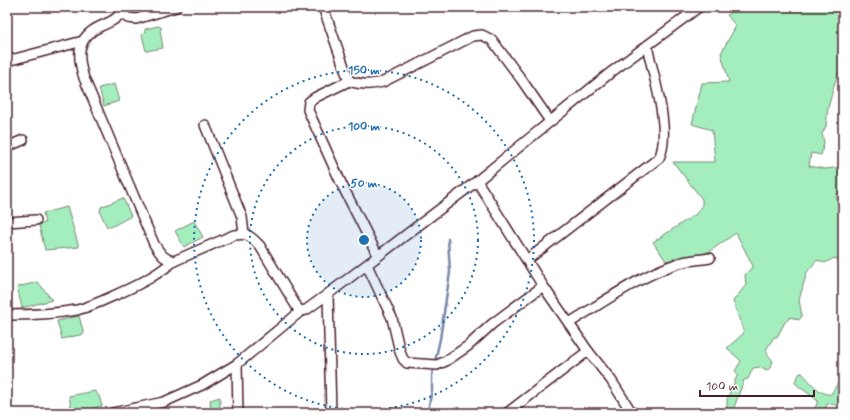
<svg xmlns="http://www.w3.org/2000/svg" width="850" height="420" viewBox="0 0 850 420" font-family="Mynerve,sans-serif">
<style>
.green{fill:#a4eebd;stroke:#778674}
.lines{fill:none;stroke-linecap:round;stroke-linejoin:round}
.stream{stroke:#7b88a7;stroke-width:2.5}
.street-casing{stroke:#4a1f2b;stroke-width:12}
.street{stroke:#fff;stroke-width:9}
.ring{fill:none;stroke:#1f6fb2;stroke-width:2;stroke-dasharray:2 4}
.centre{fill:#1f6fb2;stroke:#fff;stroke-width:2}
.ring-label{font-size:12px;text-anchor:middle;font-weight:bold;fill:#1f6fb2;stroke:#fff;stroke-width:3;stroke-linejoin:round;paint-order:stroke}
</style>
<rect width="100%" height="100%" fill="#fff"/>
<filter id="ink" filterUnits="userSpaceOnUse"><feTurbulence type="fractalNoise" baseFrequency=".025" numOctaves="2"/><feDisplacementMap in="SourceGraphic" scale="8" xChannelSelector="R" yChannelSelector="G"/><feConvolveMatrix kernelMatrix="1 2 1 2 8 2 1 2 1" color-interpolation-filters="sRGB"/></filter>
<g filter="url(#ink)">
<g class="green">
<path d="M736,7H843V62L835,82L828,108L826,126L822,134L824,142L821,155L811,153L809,166L825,169L843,167V189L837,194V202L843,212V262L834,258L825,263L817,260L807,272L799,300L802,316L799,320L791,317L785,322L777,337H774L766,350L768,355L773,361L770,368L766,371L760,367L753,368L748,379L744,380L732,413H726L727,410V399L738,374L735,371L741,361L727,348L744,333L733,301L746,285L745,275L753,266L736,233L710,251L700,255L666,261L653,242L696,214L702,205V199L673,162H715L712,130L692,124L702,83L729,82L721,53L736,26L727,15Z"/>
<path d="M158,26L162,28L160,30L163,48L146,51L142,35L145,32V29Z"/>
<path d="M114,84L119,101L104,106L99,88Z"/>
<path d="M123,198L131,216L111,227H107L100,212L101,207Z"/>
<path d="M67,207L79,247L45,250L39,225L45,223L43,213Z"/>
<path d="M194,221L203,237L184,247L175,231Z"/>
<path d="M38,282L52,300L22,308L17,287Z"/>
<path d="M79,316L84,334L62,339L57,321Z"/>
<path d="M800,373H802C809,380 820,396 831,394L843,375V401C839,405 834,406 828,403L823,413H813L818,401L796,384L795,381Z"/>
<path d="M95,391L99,396L102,406L72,413L69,396Z"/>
<path d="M220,397V413H211L210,400Z"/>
</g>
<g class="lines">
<path class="stream" d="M429,413V405L432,390V375L440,339L450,272L448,239"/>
<g class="street-casing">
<g id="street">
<path d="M124,7C119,19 112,21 101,26C76,37 77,56 84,78L154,244C160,253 163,259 174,261L234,235C249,233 250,236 260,246L298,309L301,311L306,310L328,294L477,181L610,73L699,7"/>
<path d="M323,7L349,81C362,85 370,85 383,82L473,36L482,35L492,40L521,79L550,121"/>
<path d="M121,13L128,18L136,19L176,7"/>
<path d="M7,61L83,41"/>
<path d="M349,81L316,97L309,102L308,110L342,185L378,256"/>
<path d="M205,125L242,217L244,234"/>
<path d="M7,147L23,140"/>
<path d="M477,181L543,286L588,351L611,380L632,413"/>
<path d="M7,222L36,220"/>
<path d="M527,260L659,158C672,133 653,74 647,46"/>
<path d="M367,265L392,318L400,352L403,359L407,363L437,365L446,361L468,346L492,324L543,286"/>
<path d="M328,294L331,413"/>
<path d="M7,315C30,315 54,314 77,310C89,307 100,302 111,297C136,286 153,278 174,261"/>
<path d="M569,323C604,302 638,277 676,264C687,260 698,260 710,258"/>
<path d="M237,364L238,413"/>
<path d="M112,413L164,402L202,385L237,364L301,311"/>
<path d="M507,413L588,351"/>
</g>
</g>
<use href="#street" class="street"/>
</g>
</g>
<circle cx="364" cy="240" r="57" fill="#1f6fb2" fill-opacity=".12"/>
<g class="ring">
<circle cx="364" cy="240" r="57"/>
<circle cx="364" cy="240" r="114"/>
<circle cx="364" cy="240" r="170"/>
</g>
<circle cx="364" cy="240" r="6" class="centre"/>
<g class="ring-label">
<text x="364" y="74">150 m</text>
<text x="364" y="130">100 m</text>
<text x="364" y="187">50 m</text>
</g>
<rect width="850" height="420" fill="none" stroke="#fff" stroke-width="24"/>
<rect x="12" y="12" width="826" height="396" fill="none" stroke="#4a1f2b" stroke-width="1.5" filter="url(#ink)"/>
<path d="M700 390v6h114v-6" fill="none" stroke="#4a1f2b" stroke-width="2"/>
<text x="706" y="390" font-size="12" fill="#4a1f2b" stroke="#ffffff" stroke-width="3" paint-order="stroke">100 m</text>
</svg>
